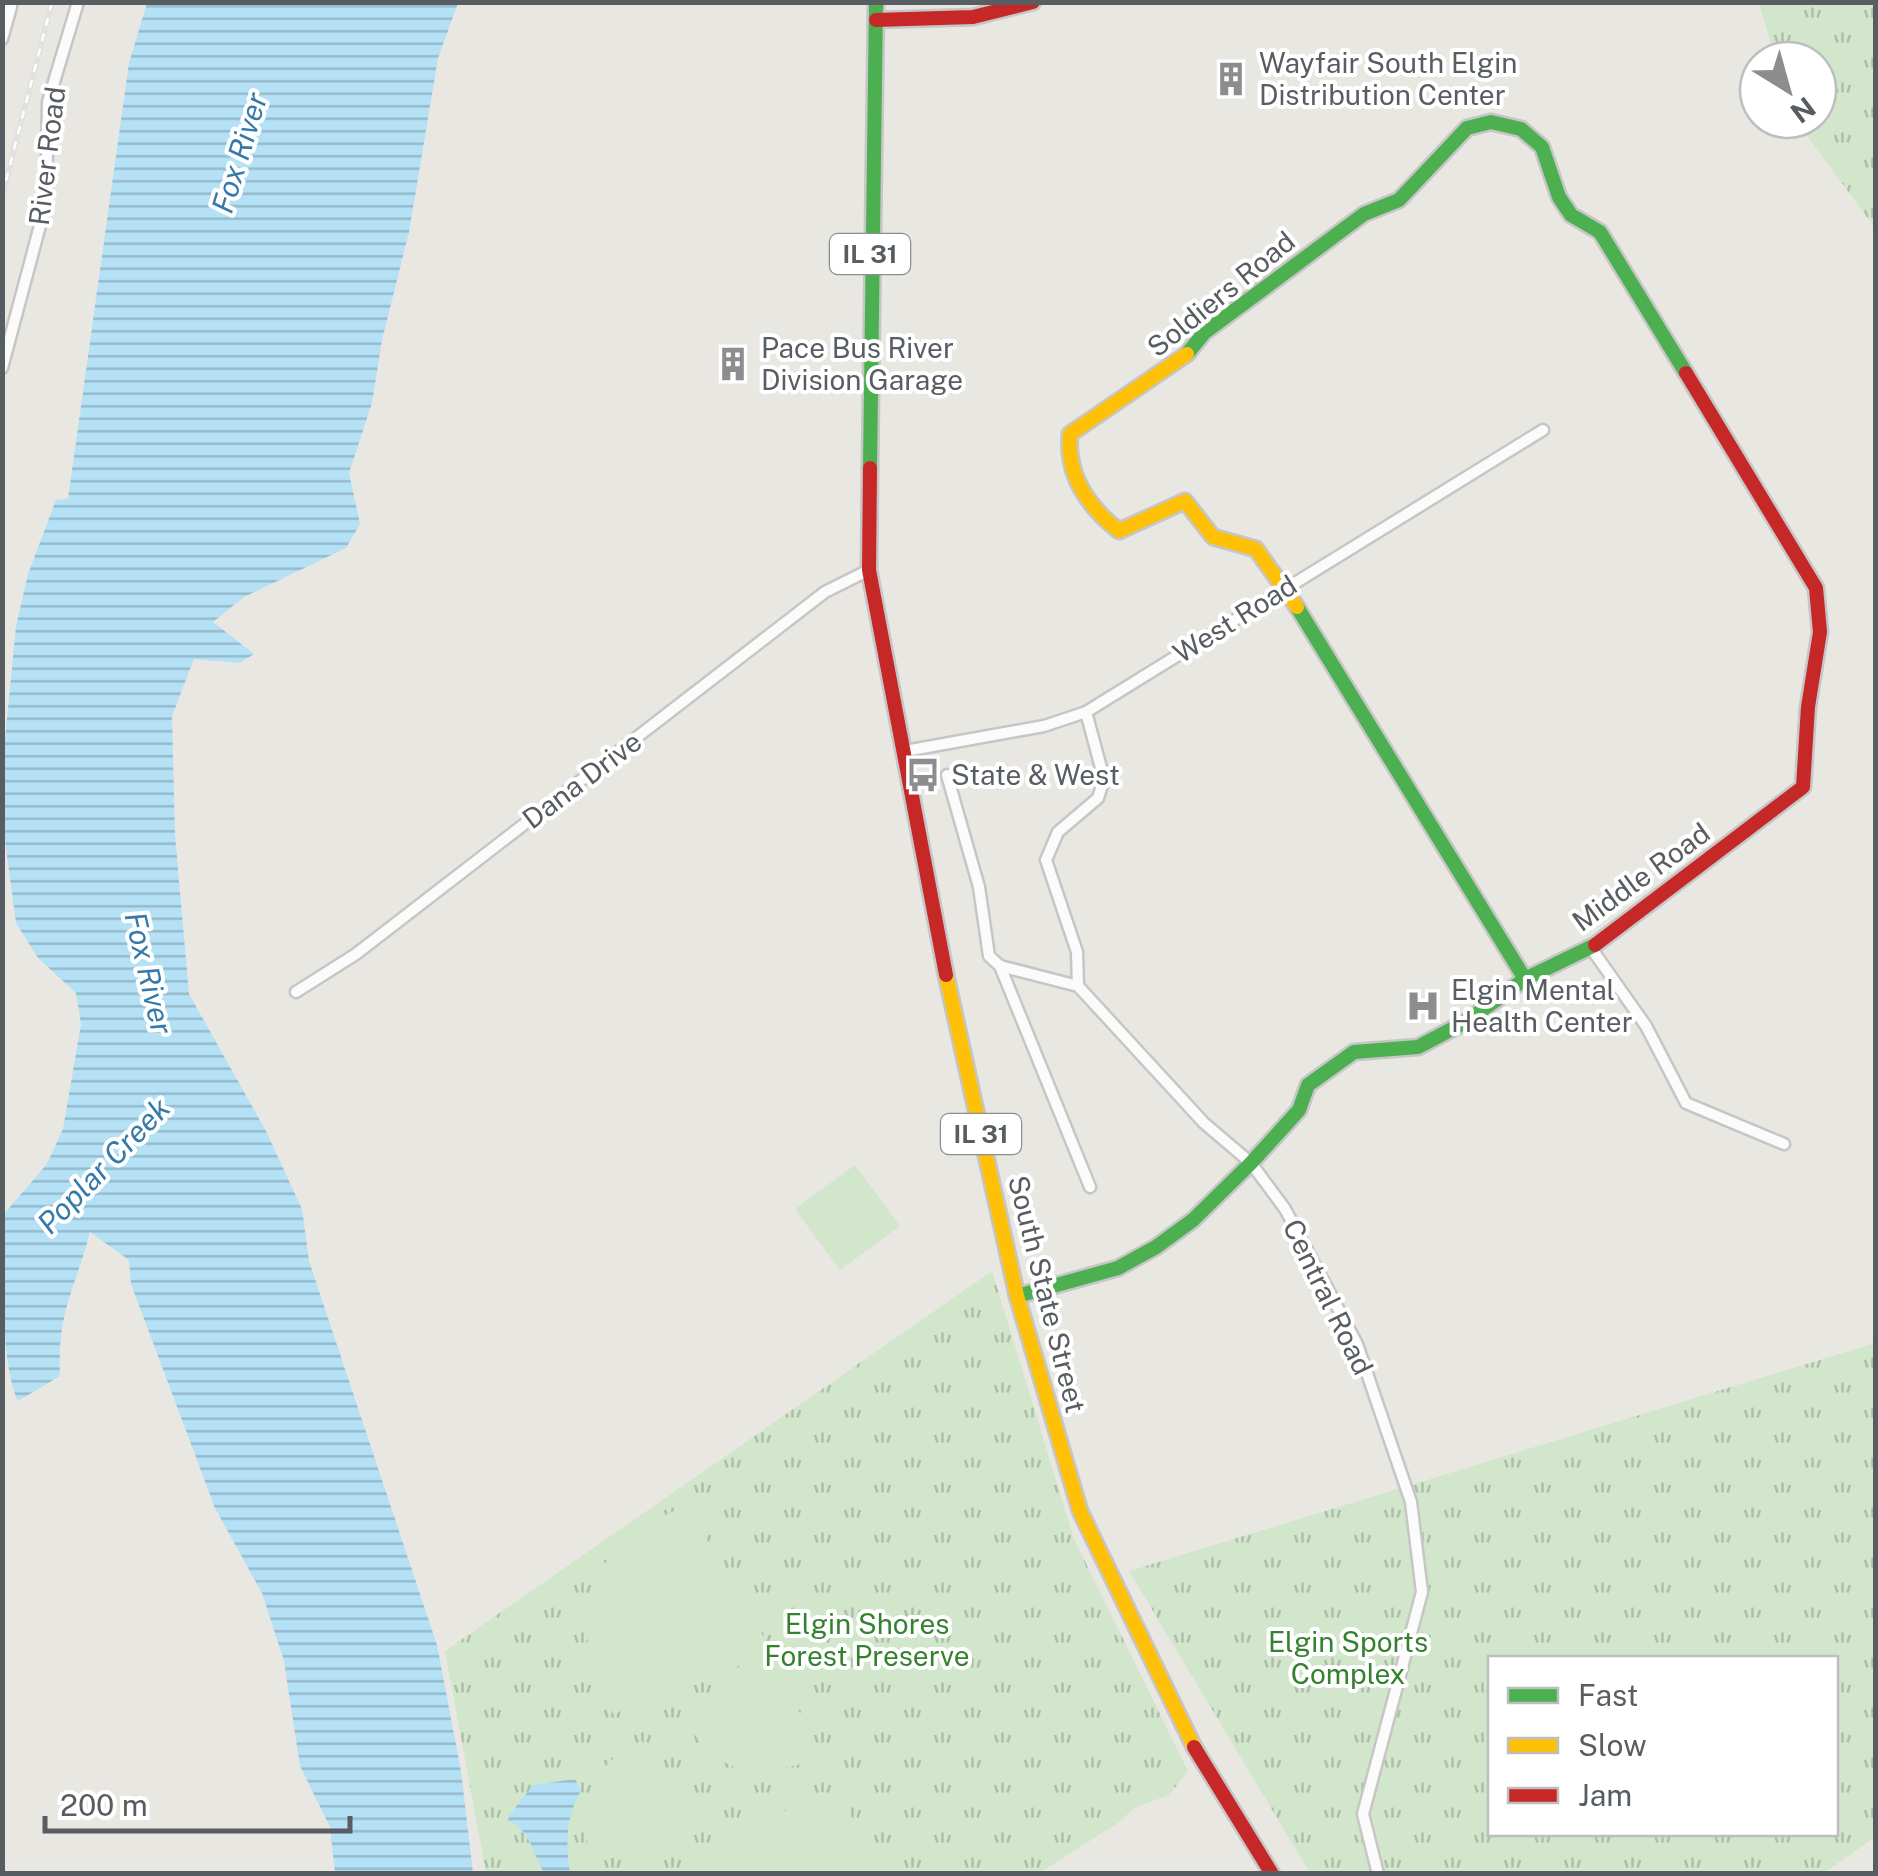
<svg xmlns="http://www.w3.org/2000/svg" width="1878" height="1876" viewBox="0 0 1878 1876" font-family="'Public Sans',sans-serif">
<style>
.grass{fill:url(#grass-tufts);fill-rule:evenodd}
.garden{fill:#d2e6cc}
.water{fill:url(#water-rules)}
.lines{fill:none;stroke-linecap:round;stroke-linejoin:round}
.street-casing{stroke:#c6c6c5;stroke-width:15}
.fast-casing{stroke:#c6c6c6;stroke-width:19}
.slow-casing{stroke:#c6c6c6;stroke-width:19}
.jam-casing{stroke:#c6c6c6;stroke-width:19}
.street{stroke:#fcfbfb;stroke-width:10}
.fast{stroke:#4caf50;stroke-width:14}
.slow{stroke:#ffc107;stroke-width:14}
.jam{stroke:#c62828;stroke-width:14}
.rail-casing{stroke:#e1e1e0;stroke-width:6}
.rail{stroke:#fff;stroke-width:2.5;stroke-dasharray:8;stroke-linecap:butt}
.labels{text-anchor:middle;stroke-width:8;stroke-linejoin:round;paint-order:stroke}
.shield{fill:#fff;stroke:#8a8e90;stroke-width:2.5}
.shield-label{font-size:25px;font-weight:bold;fill:#585d61}
.poi-label{font-size:28px;fill:#585d61;stroke:#fff;text-anchor:start}
.street-label{font-size:28px;fill:#585d61;stroke:#fff}
.park-label{font-size:28px;fill:#358130;stroke:#fff}
.water-label{font-size:30px;font-style:italic;fill:#367aaa;stroke:#fff}
</style>
<defs>
<pattern id="grass-tufts" width="24" height="20" patternUnits="userSpaceOnUse" patternTransform="scale(2.5)"><rect width="24" height="20" fill="#d2e6cc"/><path d="M3 7l-1-3M5 7V3M7 7l1-3M15 17l-1-3M17 17v-4M19 17l1-3" fill="none" stroke="#adbea9"/></pattern>
<pattern id="water-rules" width="6" height="5" patternUnits="userSpaceOnUse" patternTransform="scale(2.5)"><rect width="6" height="5" fill="#b4e1f6"/><path d="M0 2.5h6" fill="none" stroke="#95bacb"/></pattern>
</defs>
<rect width="100%" height="100%" fill="#e9e7e2"/>
<g class="grass">
<path d="M1759,3H1875V228L1795,120H1818V60H1776Z"/>
<path d="M992,1271L1074,1539L1188,1771L1169,1795L1134,1808L1118,1823L1039,1873H486L445,1651Z"/>
<path d="M1875,1343V1837L1824,1873H1310L1129,1571ZM1490,1658H1836V1834H1490Z"/>
</g>
<g class="garden">
<path d="M855,1165L900,1226L840,1270L795,1209Z"/>
<path d="M687,1505L765,1639L762,1654L717,1677L613,1714C563,1615 581,1550 687,1505Z"/>
<path d="M767,1668L782,1681L824,1756C755,1782 719,1779 680,1713L745,1675Z"/>
<path d="M642,1741L690,1819L685,1834L597,1863C568,1813 592,1762 642,1741Z"/>
<path d="M820,1792L839,1795L879,1873H694L687,1863Z"/>
</g>
<g class="water">
<path d="M147,3H458L438,58L409,232L382,340L372,403L349,473L360,524L346,548L244,597L213,622L254,654L240,663L194,659L172,716L175,835L189,994L266,1131L302,1209L309,1261L437,1645L461,1771L473,1873H335L330,1827L300,1766L284,1661L262,1593L215,1508L131,1284L129,1260L90,1232C75,1290 57,1311 60,1376L18,1401C0,1363 2,1264 3,1215L47,1164L63,1129L81,1024L76,993L38,958L16,923L3,826V760L16,626L28,574L56,500L68,499L129,63Z"/>
<path d="M575,1779L581,1791C565,1818 566,1843 570,1873H544C533,1854 530,1828 508,1821L509,1816L533,1785Z"/>
</g>
<g class="lines">
<g class="street-casing">
<g id="street">
<path d="M2,5L11,7L2,39"/>
<path d="M2,368L46,203L48,102L78,2"/>
<path d="M905,751L1044,726L1086,712L1543,430"/>
<path d="M947,775L979,887L989,956L1000,966L1090,1187"/>
<path d="M1591,948L1646,1026L1686,1103L1784,1144"/>
<path d="M1000,966L1078,986L1204,1123L1251,1163L1285,1209L1357,1344L1411,1502L1422,1592L1363,1814L1378,1874"/>
<path d="M1078,986L1077,952L1046,860L1058,832L1098,798L1104,779L1086,712"/>
<path d="M296,992L356,954L825,592L869,570"/>
</g>
</g>
<g class="fast-casing">
<g id="fast">
<path d="M1187,354L1204,333L1364,214L1399,200L1467,128L1491,122L1521,129L1542,147L1559,197L1571,215L1600,232L1686,373"/>
<path d="M870,468L876,2"/>
<path d="M1297,607L1525,979"/>
<path d="M1017,1296L1118,1268L1156,1247L1193,1220L1251,1163L1299,1110L1308,1085L1354,1052L1418,1047L1467,1021L1525,979L1595,945"/>
</g>
</g>
<g class="slow-casing">
<g id="slow">
<path d="M1187,354L1070,434C1066,475 1087,506 1119,531L1185,501L1213,537L1256,549L1297,607"/>
<path d="M946,975L1017,1296L1080,1511L1194,1747"/>
</g>
</g>
<g class="jam-casing">
<g id="jam">
<path d="M876,20L973,17L1033,2"/>
<path d="M870,468L869,570L946,975"/>
<path d="M1595,945L1803,787L1808,707L1820,632L1816,588L1686,373"/>
<path d="M1194,1747L1272,1874"/>
</g>
</g>
<use href="#street" class="street"/>
<use href="#fast" class="fast"/>
<use href="#slow" class="slow"/>
<use href="#jam" class="jam"/>
<g class="rail-casing">
<path id="rail" d="M2,196L52,2"/>
</g>
<use href="#rail" class="rail"/>
</g>
<defs>
<g id="building-bare" transform="scale(2.7)"><path d="M-4-6H4V6H1V3H-1V6H-4ZM-2.5-4.3h1.7v1.8h-1.7ZM.8-4.3h1.7v1.8H.8ZM-2.5-1h1.7V.8h-1.7ZM.8-1h1.7V.8H.8Z" fill="#8b8d8e" stroke="#fff" stroke-width="2.5" paint-order="stroke"/></g>
<g id="bus-bare" transform="scale(2.7)"><path d="M-5-6H5V4H4V6H2V4H-2V6H-4V4H-5ZM-3.5-4V0h7V-4ZM-3.5 1.2v1.5H-2V1.2ZM2 1.2v1.5H3.5V1.2Z" fill="#8b8d8e" stroke="#fff" stroke-width="2.5" paint-order="stroke"/></g>
<g id="hospital-bare" transform="scale(2.7)"><path d="M-5-5h3v3.5h4V-5h3V5h-3V1.5h-4V5h-3Z" fill="#8b8d8e" stroke="#fff" stroke-width="2.5" paint-order="stroke"/></g>
</defs>
<g fill-rule="evenodd">
<use href="#building-bare" x="1231" y="79"/>
<use href="#building-bare" x="733" y="364"/>
<use href="#bus-bare" x="923" y="775"/>
<use href="#hospital-bare" x="1423" y="1006"/>
</g>
<g class="labels">
<g class="shield">
<rect x="830" y="234" width="80" height="40" rx="8"/>
<rect x="941" y="1114" width="80" height="40" rx="8"/>
</g>
<g class="shield-label">
<text x="870" y="263">IL 31</text>
<text x="981" y="1143">IL 31</text>
</g>
<g class="poi-label">
<text x="1259" y="73">Wayfair South Elgin<tspan x="1259" dy="32">Distribution Center</tspan></text>
<text x="761" y="358">Pace Bus River<tspan x="761" dy="32">Division Garage</tspan></text>
<text x="951" y="785">State &amp; West</text>
<text x="1451" y="1000">Elgin Mental<tspan x="1451" dy="32">Health Center</tspan></text>
</g>
<g class="street-label">
<text transform="translate(47 156) rotate(-83)" y="10">River Road</text>
<text transform="translate(1221 294) rotate(-39)" y="10">Soldiers Road</text>
<text transform="translate(1235 619) rotate(-32)" y="10">West Road</text>
<text transform="translate(582 780) rotate(-37)" y="10">Dana Drive</text>
<text transform="translate(1641 877) rotate(-36)" y="10">Middle Road</text>
<text transform="translate(1047 1294) rotate(76)" y="10">South State Street</text>
<text transform="translate(1328 1297) rotate(64)" y="10">Central Road</text>
</g>
<g class="park-label">
<text x="867" y="1634">Elgin Shores<tspan x="867" dy="32">Forest Preserve</tspan></text>
<text x="1348" y="1652">Elgin Sports<tspan x="1348" dy="32">Complex</tspan></text>
</g>
<g class="water-label">
<text transform="translate(240 153) rotate(-73)" y="10">Fox River</text>
<text transform="translate(148 973) rotate(77)" y="10">Fox River</text>
<text transform="translate(104 1166) rotate(-46)" y="10">Poplar Creek</text>
</g>
</g>
<rect width="1878" height="1876" fill="none" stroke="#585d61" stroke-width="10"/>
<rect x="1488" y="1656" width="350" height="180" fill="#ffffff" stroke="#bcbec0" stroke-width="2.5"/>
<rect x="1508" y="1688" width="50" height="15" fill="#4caf50" stroke="#bcbec0" stroke-width="2.5"/>
<text x="1578" y="1706" font-size="30" fill="#585d61">Fast</text>
<rect x="1508" y="1738" width="50" height="15" fill="#ffc107" stroke="#bcbec0" stroke-width="2.5"/>
<text x="1578" y="1756" font-size="30" fill="#585d61">Slow</text>
<rect x="1508" y="1788" width="50" height="15" fill="#c62828" stroke="#bcbec0" stroke-width="2.5"/>
<text x="1578" y="1806" font-size="30" fill="#585d61">Jam</text>
<g transform="translate(1788 90) rotate(143)"><circle r="48" fill="#ffffff" stroke="#bcbec0" stroke-width="2.5"/>
<path d="M0-8L18 38L0 25L-18 38Z" fill="#8b8d8e"/>
<text y="-15" font-size="28" font-weight="bold" text-anchor="middle" fill="#585d61">N</text>
</g>
<path d="M45 1816v15h305v-15" fill="none" stroke="#585d61" stroke-width="5"/>
<text x="60" y="1816" font-size="30" fill="#585d61" stroke="#ffffff" stroke-width="8" paint-order="stroke">200 m</text>
</svg>
